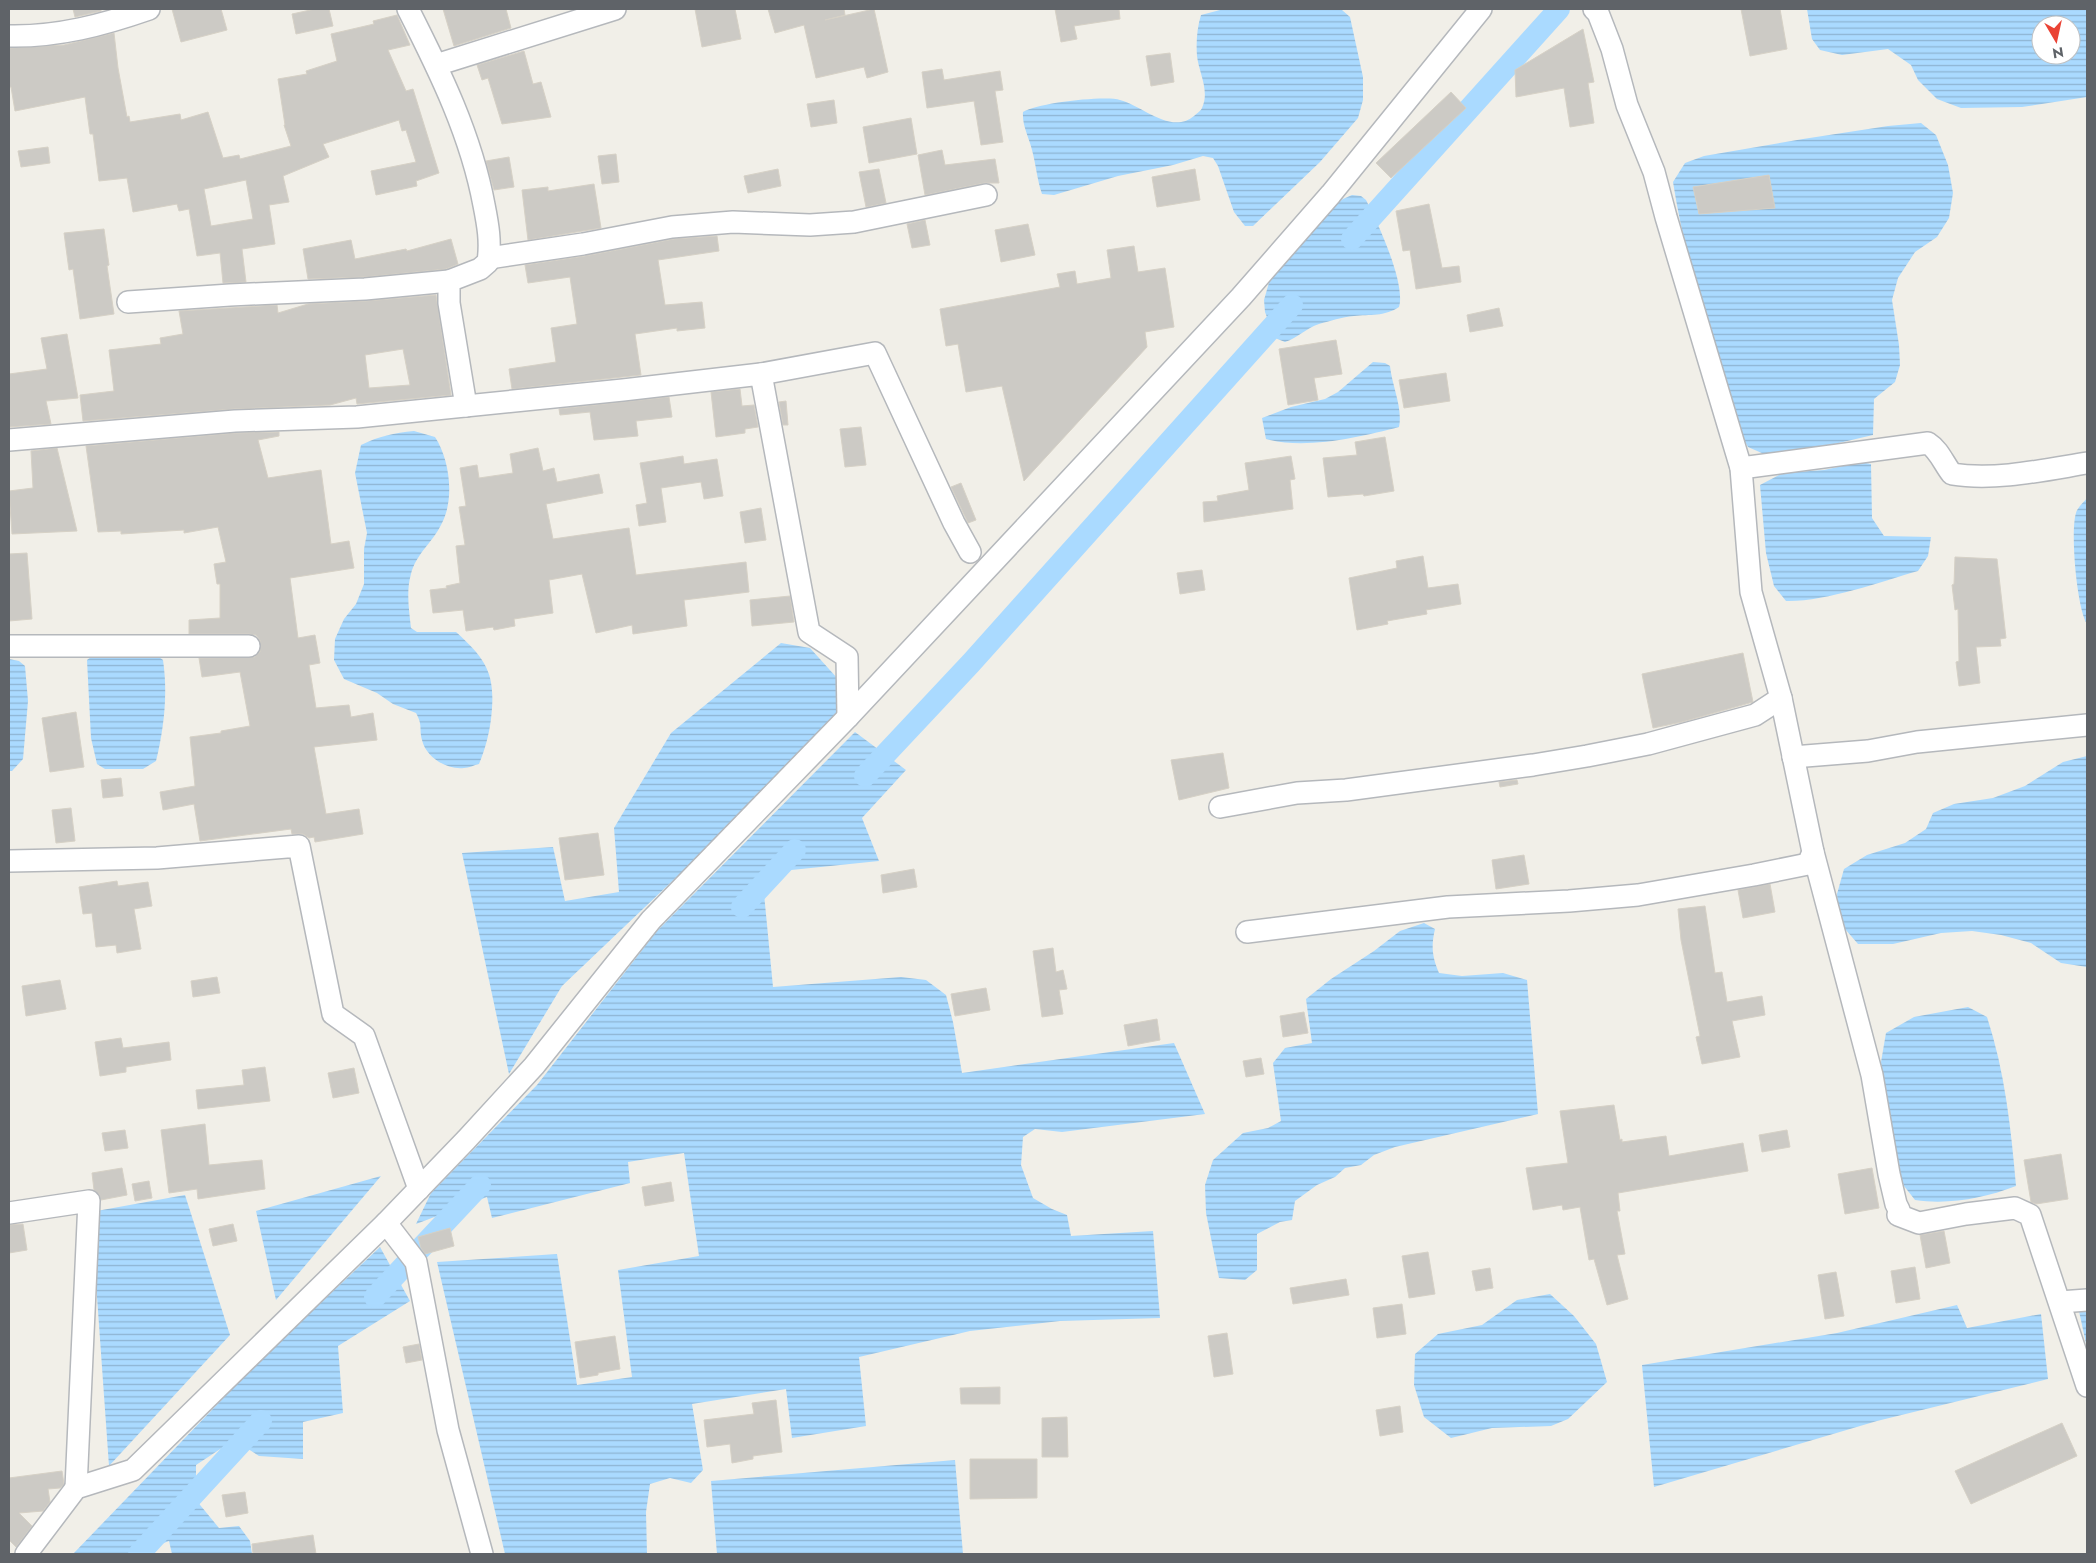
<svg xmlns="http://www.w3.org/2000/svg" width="2096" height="1563" viewBox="0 0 2096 1563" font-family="Jost,sans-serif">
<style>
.water{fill:url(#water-rules);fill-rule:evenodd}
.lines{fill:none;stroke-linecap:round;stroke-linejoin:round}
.canal{stroke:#aadaff;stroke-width:22}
.building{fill:#cccac5;stroke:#d6d1c6;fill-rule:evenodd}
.minor-casing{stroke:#b5b8bc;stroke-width:24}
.minor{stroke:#fff;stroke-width:21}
</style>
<defs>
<pattern id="water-rules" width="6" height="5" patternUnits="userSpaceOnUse" patternTransform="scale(1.25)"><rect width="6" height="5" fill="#aadaff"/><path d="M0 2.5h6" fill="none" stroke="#8eb4d2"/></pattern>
</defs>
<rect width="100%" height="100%" fill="#f1efe8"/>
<g class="water">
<path d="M1224,9H1335L1342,10L1350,17L1363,77V100L1358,118L1320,162L1253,226H1245L1234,212L1218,166L1213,158L1203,156L1173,165L1118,176L1054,195L1042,194C1037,179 1036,165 1032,150C1029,137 1022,126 1023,112C1036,103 1106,95 1120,100C1143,106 1171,135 1194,116C1197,113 1201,111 1202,108C1210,91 1199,73 1197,56C1196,42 1197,28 1201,15Z"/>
<path d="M1807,9H2087V97L2022,107L1961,108L1937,99L1918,80L1911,65L1888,49L1842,55L1820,50L1812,39ZM2041,25H2071V55H2041Z"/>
<path d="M1921,123L1936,135L1948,165L1953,193L1949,218L1937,237L1915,252L1898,278L1892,300L1899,345L1900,365L1895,382L1874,399L1873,435L1830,445L1764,454L1748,447L1736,426C1713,346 1686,265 1673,182L1685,163L1704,156L1803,139L1888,126Z"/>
<path d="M1352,195L1361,196L1366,200C1378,223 1406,284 1399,307C1384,317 1370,314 1354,316C1342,317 1330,321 1319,324C1306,328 1298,338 1285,342L1275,338L1265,312L1264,300L1270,279L1333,206L1343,199Z"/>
<path d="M1373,362L1385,363L1390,366C1392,386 1403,408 1399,427C1361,437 1305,450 1266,439L1262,418L1291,407L1325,399L1338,392Z"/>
<path d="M414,431L435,437C450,460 455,500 441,525C432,543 416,554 411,574C406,591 409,610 411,628L417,632H456C488,661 496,675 491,719C489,735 485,749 479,764C474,765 469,768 464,768C446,770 426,757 422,740C419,728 423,726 416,713L393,704L377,693L344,679L334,660L335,639L344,619L356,604L364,584V549L367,533L355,473L361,445C379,436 394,433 414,431Z"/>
<path d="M1861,462L1871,464L1872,518L1884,536L1931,537L1928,556L1918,571C1880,582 1825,602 1786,601L1774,586L1766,553L1760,485L1783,473L1824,470Z"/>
<path d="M2087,498V624C2077,609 2070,532 2076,513C2077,508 2084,502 2087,498Z"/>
<path d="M781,643L810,648L838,679L844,714L686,868L562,986L509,1074L462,853L553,847L565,901L619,892L614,828L671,733Z"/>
<path d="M95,654H155L163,660C168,694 164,728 156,761L143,769H105L97,764L91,738L87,660Z"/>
<path d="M9,659L19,661L25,666L28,701L23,759L12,771H9Z"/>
<path d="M855,732L906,770L862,818L879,861L762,873L773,987L901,977L926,980L946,995L953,1022L962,1073L1174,1043L1205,1114L1062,1132L1035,1129L1023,1137L1021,1165L1033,1198L1052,1209L1067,1215L1071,1236L1153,1231L1160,1318L1060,1321L970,1331L859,1357L866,1426L792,1438L786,1389L692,1404L703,1470L691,1483L670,1478L650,1484L646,1512L647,1554H505L437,1262L557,1254L577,1385L632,1377L618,1270L699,1256L684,1153L628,1162L630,1183L492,1218L487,1197L416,1224L431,1193L537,1085L657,931Z"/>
<path d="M2087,756V967L2061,963L2031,943L2001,935L1972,931L1941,933L1893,944H1858L1839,922L1837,894L1844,869L1867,855L1905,843L1926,829L1933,813L1954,804L1993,798L2025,786L2063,762Z"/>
<path d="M1424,923L1435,929C1431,946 1432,957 1439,973L1462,976L1503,973L1527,980L1538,1114L1395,1147L1374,1155L1361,1165L1345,1168L1335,1177L1317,1185L1295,1201L1292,1220L1280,1222L1257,1234V1270L1245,1280L1219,1278L1206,1213L1205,1185L1213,1160L1243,1133L1268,1128L1281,1121L1273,1063L1285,1048L1312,1043L1306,999L1331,979L1374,951L1400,931Z"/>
<path d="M1968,1007L1987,1017C2005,1072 2011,1129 2016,1186C1985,1198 1949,1205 1915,1200L1904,1186L1894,1160L1885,1105L1881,1062L1886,1033L1914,1017Z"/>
<path d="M381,1176L276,1300L256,1211Z"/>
<path d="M185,1195L230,1335L109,1466L91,1212Z"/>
<path d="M380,1247L410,1301L338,1346L343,1413L303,1422V1459L259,1456L234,1440L196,1465V1500L219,1528L239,1526L250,1541L252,1554H172L169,1541L136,1554H73L261,1359Z"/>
<path d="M1550,1294L1574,1316L1596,1344L1607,1382L1568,1419L1551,1426L1492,1428L1451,1438L1424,1417L1414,1385L1415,1354L1438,1334L1482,1325L1517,1300Z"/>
<path d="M2077,1302H2087V1348Z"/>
<path d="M1957,1305L1967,1328L2041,1314L2048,1379L1877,1421L1654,1487L1642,1365L1837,1333Z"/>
<path d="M955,1460L963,1554H717L711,1481Z"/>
</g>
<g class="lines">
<g class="canal">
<path d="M1352,239L1559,9"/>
<path d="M865,776L971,663L1292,305"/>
<path d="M742,907L795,850"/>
<path d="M375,1297L480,1185"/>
<path d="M139,1554L261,1421"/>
</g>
</g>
<g class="building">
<path d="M73,9H101V11L75,17Z"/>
<path d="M172,9H221L227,30L181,42Z"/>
<path d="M315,9H329L333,26L296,34L292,14Z"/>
<path d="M443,9H506L511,28L454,46Z"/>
<path d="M695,9H735L741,39L702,47Z"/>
<path d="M768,9H844L845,15L825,20L874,9L888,72L867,78L864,67L816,78L804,25L775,33Z"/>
<path d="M1055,9H1119L1120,19L1074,26L1077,39L1061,42Z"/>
<path d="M1741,9H1780L1787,49L1750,56Z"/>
<path d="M397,15L410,45L388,50L406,91L413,89L439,173L416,181L417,186L376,195L371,171L416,162L406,130L402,131L399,120L323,144L329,157L283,176L289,202L269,205L275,244L242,249L246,282L223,283L220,253L197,256L189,209L179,211L177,204L133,212L127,178L99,181L93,134H90L85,97L15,111L11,87H9V48L64,45L114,33L118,68L127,117L129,116L130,122L180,114L181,120L208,112L223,158L239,155L240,159L291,146L284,125H285L278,79L307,74L306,71L337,61L331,34L374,24L373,21ZM246,180L253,219L211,226L204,189Z"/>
<path d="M1583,29L1594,82L1588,83L1594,123L1570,127L1564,88L1516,97L1515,70Z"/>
<path d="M524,51L533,84L541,82L551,117L502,124L488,78L482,80L477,65Z"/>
<path d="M1170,53L1174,82L1151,86L1146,56Z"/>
<path d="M942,69L944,80L1000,71L1003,90L995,91L1003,142L981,145L974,101L927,108L922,72Z"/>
<path d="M1451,92L1466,108L1391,178L1376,163Z"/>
<path d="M834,100L837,123L811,127L807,104Z"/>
<path d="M911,118L917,154L869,163L863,127Z"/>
<path d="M48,147L50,163L21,167L18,151Z"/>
<path d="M942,150L945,165L995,159L999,183H984L925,195L918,155Z"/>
<path d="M616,154L619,182L602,184L598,156Z"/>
<path d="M509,157L514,187L494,190L486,161Z"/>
<path d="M778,169L781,186L748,193L744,176Z"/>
<path d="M879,169L886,203L866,207L859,172Z"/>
<path d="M1195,169L1200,200L1157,207L1152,177Z"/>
<path d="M1769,175L1775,208L1699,214L1693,187Z"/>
<path d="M594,184L601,228L528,240L522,190L548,187V191Z"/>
<path d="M1429,204L1442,268L1459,266L1461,282L1416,289L1410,250L1403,251L1396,211Z"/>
<path d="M925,220L930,245L912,248L907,224Z"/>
<path d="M1028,224L1035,255L1001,262L995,230Z"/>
<path d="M104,229L109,265L107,266L114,314L80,319L73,269L69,270L64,233Z"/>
<path d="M717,236L719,251L658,260L665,305L702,302L705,328L677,331V328L635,334L641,375L512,389L509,369L556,362L551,328L577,324L570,277L528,283L525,265L585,256L674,239Z"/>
<path d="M451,239L458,264L446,269L364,277L308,279L303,249L351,240L355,259L406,249L407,251Z"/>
<path d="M1134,246L1138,272L1165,268L1174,327L1145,332L1147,347L1024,481L1002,386L966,392L958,344L946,346L940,309L1060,287L1057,274L1075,271L1077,284L1111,278L1107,250Z"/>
<path d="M436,295L451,395L357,404L356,398L330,405L234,409L83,421L80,395L114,391L109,350L161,344L160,338L183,334L179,311L277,305L278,313L308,304L366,301ZM403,349L410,385L369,388L365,355Z"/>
<path d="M1499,308L1503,326L1470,332L1467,315Z"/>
<path d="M67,334L78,398L46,401L51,424L9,427V374L47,369L41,338Z"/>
<path d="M1336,340L1342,374L1314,378L1318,400L1288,405L1279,349Z"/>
<path d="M1446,373L1450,401L1404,408L1399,380Z"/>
<path d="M740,389L742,406L754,405L758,427L745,429V433L716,437L711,392Z"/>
<path d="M669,397L672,417L636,421L638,436L594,440L590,412L560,415L559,409Z"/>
<path d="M786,401L788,425H783L779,402Z"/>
<path d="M861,427L866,465L845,467L840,429Z"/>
<path d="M279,432V436L258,440L268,478L321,470L331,544L349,541L354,568L290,578L298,638L315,635L320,663L309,665L316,708L349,705L351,717L373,713L377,740L314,747L326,814L359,809L363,834L315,842L314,837L309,838L303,834H292L291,829L200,841L194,804L163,810L160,792L195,786L190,737L221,733V731L250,726L240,672L202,677L199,658L255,657L260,652V640L256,635L249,634H189V620L220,618V584H217L214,564L226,562L218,527L184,533V530L121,534V531L98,532L86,446L236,433Z"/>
<path d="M1385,437L1394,491L1364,496L1363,494L1328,497L1323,458L1357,455L1355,442Z"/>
<path d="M57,448L77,531L12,534L9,491L33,488L31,451Z"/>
<path d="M538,448L543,471L554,468L557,482L599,474L603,493L546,504L553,539L629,528L636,575L746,562L749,592L684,600L687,626L633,634L632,625L596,633L582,574L549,580L553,613L514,619L515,626L494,630L493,627L466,631L463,610L433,613L430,590L447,588L446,586L460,583L456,546L465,545L459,507L466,506L460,468L477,465L479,478L513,473L510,454Z"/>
<path d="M683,456L684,464L717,459L723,496L704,499L701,482L661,488L666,522L639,526L636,505L647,503L640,463Z"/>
<path d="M1291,456L1295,479L1290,480L1293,509L1204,522L1203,502L1218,501L1217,496L1249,490L1245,463Z"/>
<path d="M961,483L976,520L968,523L951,487Z"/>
<path d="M761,508L766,540L745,543L740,512Z"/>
<path d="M27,553L32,619L9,621V554Z"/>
<path d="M1423,556L1428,588L1458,584L1461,604L1426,610L1427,614L1387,621L1388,624L1357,630L1349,578L1397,568L1396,561Z"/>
<path d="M1955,557L1997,559L2006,638L2000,639L2001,646L1976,647L1980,683L1959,686L1956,662L1959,661L1958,609L1955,610L1952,585L1954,584Z"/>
<path d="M1202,570L1205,590L1180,594L1177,573Z"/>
<path d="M790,596L794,622L752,626L750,600Z"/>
<path d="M1743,653L1753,702L1682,722L1653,728L1642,674Z"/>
<path d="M76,712L84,767L50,772L42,718Z"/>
<path d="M1223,753L1229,788L1179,800L1171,760Z"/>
<path d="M121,778L123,796L103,798L101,780Z"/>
<path d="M1517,780L1518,784L1500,787L1499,782Z"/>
<path d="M71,808L75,841L56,843L52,810Z"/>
<path d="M598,833L604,875L565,880L559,838Z"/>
<path d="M1524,855L1529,884L1496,889L1492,860Z"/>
<path d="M914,869L917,887L883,893L881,875Z"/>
<path d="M117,881L118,886L148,882L152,906L134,909L141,949L117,953L116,945L96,947L92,913L83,914L79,887Z"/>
<path d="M1770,884L1775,912L1743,918L1738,890Z"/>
<path d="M1705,906L1715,973L1722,972L1727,1002L1762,996L1765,1015L1732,1021L1740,1057L1702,1064L1696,1037L1700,1036L1681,940L1678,909Z"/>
<path d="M1053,948L1056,972L1063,970L1067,989L1059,990L1063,1014L1042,1017L1033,951Z"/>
<path d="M217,977L220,993L193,997L191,981Z"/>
<path d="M60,980L66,1009L26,1016L22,986Z"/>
<path d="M986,988L990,1010L955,1016L951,994Z"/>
<path d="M1304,1012L1308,1033L1283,1037L1280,1016Z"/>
<path d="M1157,1019L1160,1040L1128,1046L1124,1025Z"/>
<path d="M121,1038L123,1048L169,1042L171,1060L126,1067V1072L100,1076L95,1042Z"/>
<path d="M1261,1058L1264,1074L1246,1077L1243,1061Z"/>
<path d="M265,1067L270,1101L198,1109L196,1090L244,1085L242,1070Z"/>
<path d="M354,1068L359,1093L333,1098L328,1073Z"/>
<path d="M1614,1105L1620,1140L1622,1139V1142L1666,1136L1669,1156L1743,1143L1748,1171L1618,1193L1620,1211H1617L1625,1254L1617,1255L1628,1299L1607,1305L1594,1259L1589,1260L1580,1207L1563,1210L1562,1205L1533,1210L1526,1168L1568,1163L1560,1111Z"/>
<path d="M205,1124L209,1165L262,1160L265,1189L198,1199L197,1189L169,1193L161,1130Z"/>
<path d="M125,1130L128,1148L105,1151L102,1133Z"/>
<path d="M1787,1130L1790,1147L1762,1152L1759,1135Z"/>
<path d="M2061,1154L2068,1199L2036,1204L2031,1202L2024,1160Z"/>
<path d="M122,1168L127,1195L101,1200L99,1194L94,1190L92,1173Z"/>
<path d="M1872,1168L1879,1208L1845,1214L1838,1174Z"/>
<path d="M149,1181L152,1198L135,1201L132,1184Z"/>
<path d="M671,1182L674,1201L645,1206L642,1187Z"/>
<path d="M23,1224L27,1250L9,1253V1225Z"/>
<path d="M233,1224L237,1241L213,1246L209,1229Z"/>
<path d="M450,1228L454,1246L425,1254L421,1248L418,1237Z"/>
<path d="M1944,1231L1950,1263L1926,1268L1920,1235Z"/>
<path d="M1428,1252L1435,1294L1409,1298L1402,1256Z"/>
<path d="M1915,1267L1920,1299L1896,1303L1891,1271Z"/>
<path d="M1490,1268L1493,1288L1476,1291L1472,1271Z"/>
<path d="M1836,1272L1844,1316L1825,1319L1818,1275Z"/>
<path d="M1346,1279L1349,1295L1293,1304L1290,1288Z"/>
<path d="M1402,1304L1406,1334L1377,1338L1373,1308Z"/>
<path d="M1227,1333L1233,1374L1214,1377L1208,1336Z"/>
<path d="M615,1336L620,1369L598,1373V1375L580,1378L575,1342Z"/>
<path d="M419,1344L422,1360L406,1363L403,1347Z"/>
<path d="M1000,1387V1404H961L960,1388Z"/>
<path d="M776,1400L782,1452L753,1456V1459L732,1463L730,1444L707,1447L704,1420L754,1414L752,1403Z"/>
<path d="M1400,1406L1403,1432L1380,1436L1376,1410Z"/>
<path d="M1067,1417L1068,1457H1042V1418Z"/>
<path d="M2062,1423L2077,1456L1971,1504L1955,1471Z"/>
<path d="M970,1459H1037V1498L970,1499Z"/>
<path d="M62,1471L64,1484L60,1488L48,1489L50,1502L43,1511L19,1513L32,1526L16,1547L9,1540V1478Z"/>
<path d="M245,1492L248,1513L226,1517L222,1495Z"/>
<path d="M313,1535L316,1554H253L252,1544Z"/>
</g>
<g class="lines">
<g class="minor-casing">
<g id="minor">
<path d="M408,9C440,72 471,135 484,205C488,225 491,242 488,262L480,269L449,281V303L466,406"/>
<path d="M1594,9L1598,13L1612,49L1627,105L1654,172L1666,217L1741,468L1751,592L1781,698L1813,852L1872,1075L1889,1174L1896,1204L1899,1210L1898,1215L1919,1223L1966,1214L2015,1208L2030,1215L2087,1386"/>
<path d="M9,36C58,37 103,25 149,9"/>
<path d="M436,65L615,9"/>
<path d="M489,258L583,244L672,227L733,222L810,225L854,222L986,195"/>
<path d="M128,302L230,295L365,289L449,281"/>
<path d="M761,374L875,353L954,523L970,552"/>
<path d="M9,440L235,421L357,417L623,390L761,374L809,632L847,657L848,717"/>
<path d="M1741,468L1928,443C1939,450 1944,464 1952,474C1995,481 2044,470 2087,463"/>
<path d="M9,646H249"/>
<path d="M1793,757L1868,751L1917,742L2087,725"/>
<path d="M1220,807L1297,793L1346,790L1533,765L1587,756L1648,744L1755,715L1781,698"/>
<path d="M9,861L157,858L299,846L333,1014L364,1036L419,1189"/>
<path d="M1247,932L1448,907L1569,901L1638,895L1754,875L1808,864L1813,852"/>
<path d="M9,1213L89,1201L76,1488"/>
<path d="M386,1223L416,1262L448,1430L482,1554"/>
<path d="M2060,1302L2087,1300"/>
<path d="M26,1554L76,1488L133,1470L386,1223L466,1140L534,1066L651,920L848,717L1241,297L1331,194L1481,9"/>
</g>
</g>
<use href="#minor" class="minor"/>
</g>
<rect width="2096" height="1563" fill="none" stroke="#5f6368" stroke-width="20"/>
<g transform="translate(2056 40) rotate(171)"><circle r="24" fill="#ffffff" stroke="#bfc1c3"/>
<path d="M0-4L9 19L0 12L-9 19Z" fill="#ea4335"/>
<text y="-8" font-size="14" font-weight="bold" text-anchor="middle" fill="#5f6368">N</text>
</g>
</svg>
